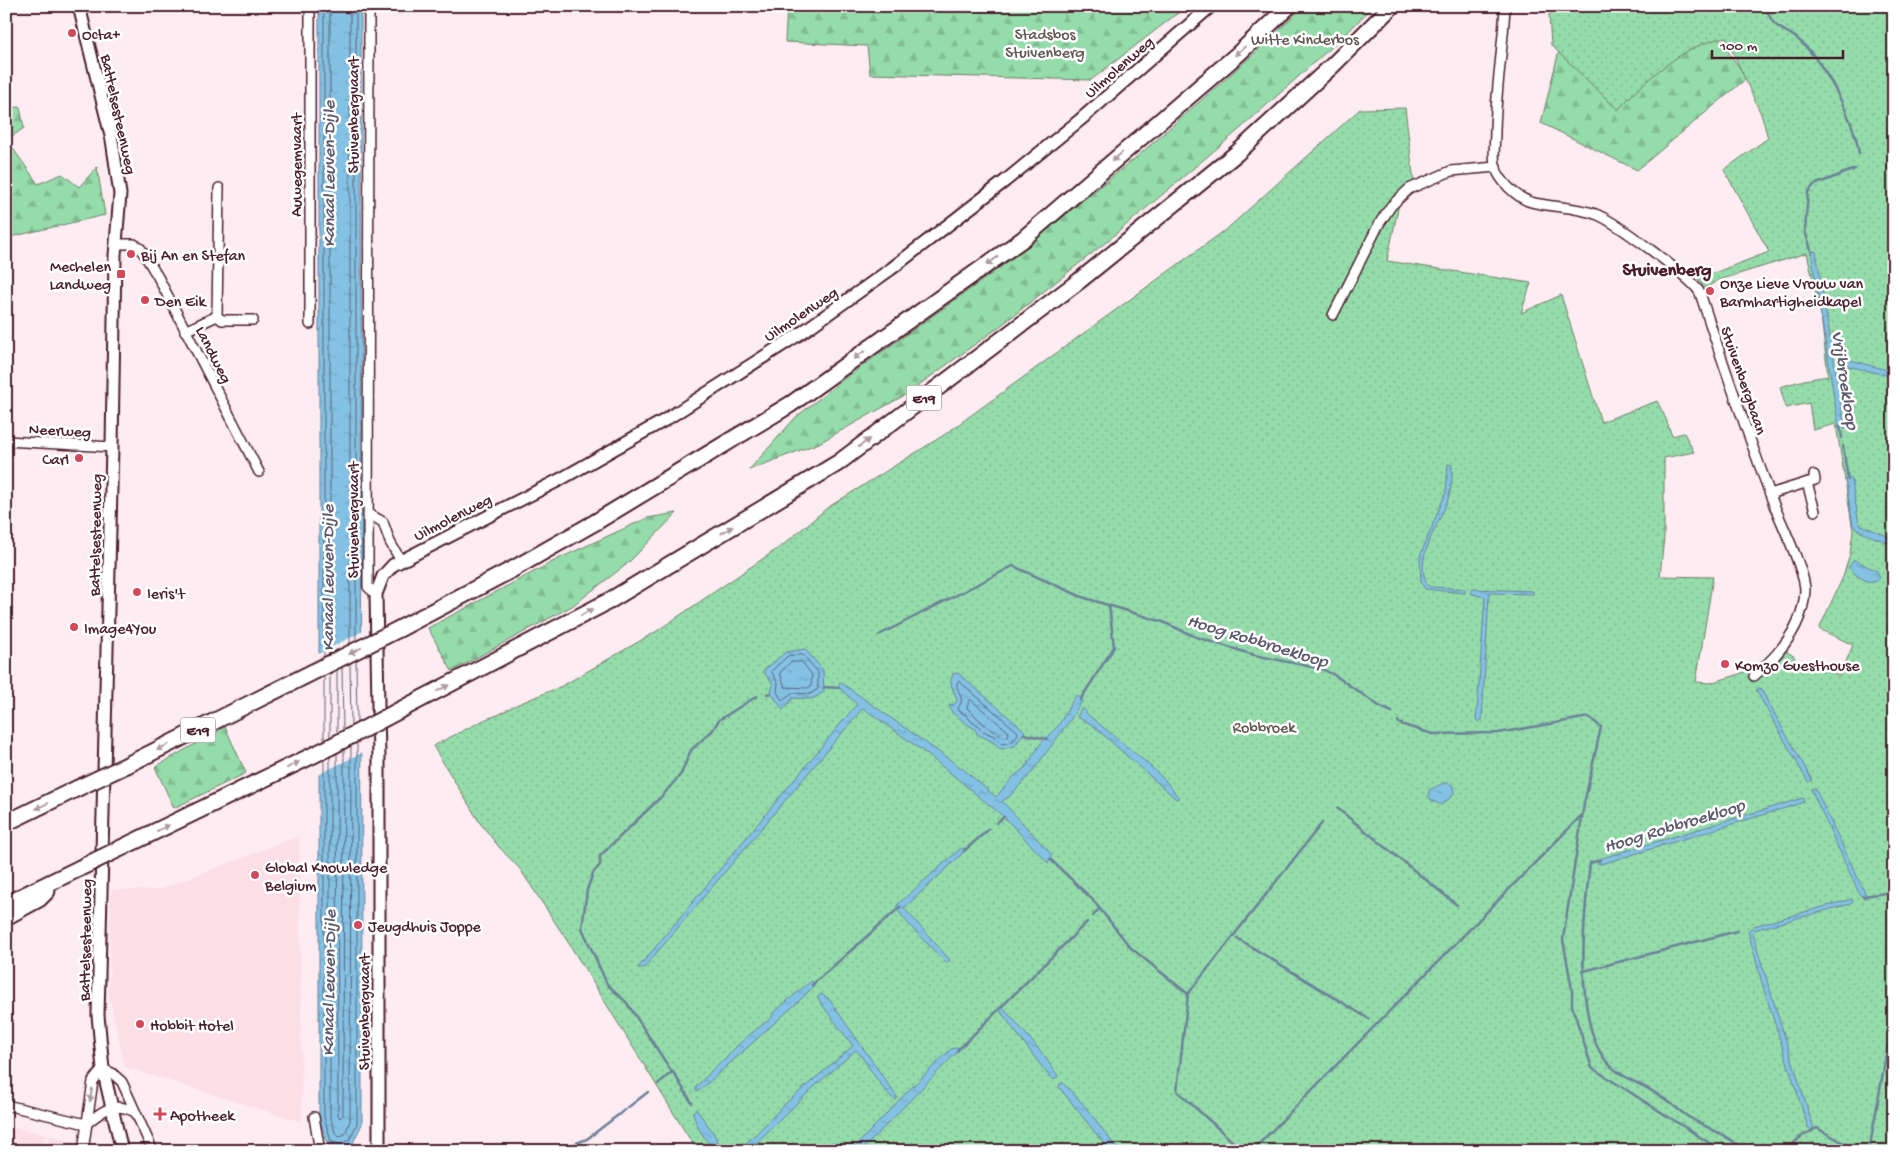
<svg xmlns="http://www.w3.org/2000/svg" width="1900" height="1157" viewBox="0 0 1900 1157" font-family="'Gochi Hand',sans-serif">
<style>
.built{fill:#fcdee7}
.forest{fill:url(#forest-firs);stroke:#6f7e6a}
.park{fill:url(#park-dots);stroke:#6f7e6a}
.water{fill:url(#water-ripples);stroke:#6c819a}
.pier{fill:#fdecf1}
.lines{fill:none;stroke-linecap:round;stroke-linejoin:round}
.shore{stroke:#616075;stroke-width:1}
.stream{stroke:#6c819a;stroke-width:2.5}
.minor-casing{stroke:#4a1f2b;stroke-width:12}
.secondary-casing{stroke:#4a1f2b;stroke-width:15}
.motorway-casing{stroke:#4a1f2b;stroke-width:19}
.minor{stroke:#fff;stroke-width:9}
.secondary{stroke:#fff;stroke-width:11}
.motorway{stroke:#fff;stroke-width:15}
.motorway-bridge-casing{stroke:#4a1f2b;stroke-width:19;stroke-linecap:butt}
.motorway-bridge{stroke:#fff;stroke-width:15}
.oneway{fill:#ae9aa0}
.poi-dot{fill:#d1495b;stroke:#fff;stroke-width:2}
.labels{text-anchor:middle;stroke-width:5;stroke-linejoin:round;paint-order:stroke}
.shield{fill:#fff;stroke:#80626b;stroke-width:1}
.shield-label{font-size:15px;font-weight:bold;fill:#4a1f2b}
.poi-label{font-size:16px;fill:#4a1f2b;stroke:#fff;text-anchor:start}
.park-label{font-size:16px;fill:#605851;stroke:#fff}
.street-label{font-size:16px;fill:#4a1f2b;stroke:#fff}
.water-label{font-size:18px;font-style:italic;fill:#5e586c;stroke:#fff}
.neighbourhood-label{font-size:18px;font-weight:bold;fill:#4a1f2b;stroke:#fff}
</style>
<defs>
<pattern id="forest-firs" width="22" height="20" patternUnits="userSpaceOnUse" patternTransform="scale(1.25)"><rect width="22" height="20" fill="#94dcaa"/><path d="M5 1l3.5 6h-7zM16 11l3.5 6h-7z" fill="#81bc92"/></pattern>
<pattern id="park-dots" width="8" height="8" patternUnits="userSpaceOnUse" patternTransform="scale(1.25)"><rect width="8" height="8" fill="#94dcaa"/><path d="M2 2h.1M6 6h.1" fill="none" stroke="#81bc92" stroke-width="1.8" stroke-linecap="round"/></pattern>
<pattern id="water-ripples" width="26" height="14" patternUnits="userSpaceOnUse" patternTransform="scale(1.25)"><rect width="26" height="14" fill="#83c2e4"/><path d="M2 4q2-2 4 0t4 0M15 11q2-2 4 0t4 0" fill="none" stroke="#73a6c4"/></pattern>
</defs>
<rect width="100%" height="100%" fill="#fdecf1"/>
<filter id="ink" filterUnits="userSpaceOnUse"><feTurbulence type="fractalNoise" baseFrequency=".02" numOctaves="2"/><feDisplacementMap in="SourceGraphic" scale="10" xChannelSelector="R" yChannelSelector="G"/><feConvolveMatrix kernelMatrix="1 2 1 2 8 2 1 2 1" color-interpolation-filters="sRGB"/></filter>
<g filter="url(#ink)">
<g class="built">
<path d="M299,836L302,1122L125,1067L109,995L111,890H159Z"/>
<path d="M14,1127L76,1142L74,1151L47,1150L50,1137L45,1136L42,1149L11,1141Z"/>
</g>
<g class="forest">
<path d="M787,6H1187L1091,80L870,74L867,46L785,42Z"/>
<path d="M1304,6H1373L1346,34L1241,128L1105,243L999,327L905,395L819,443L749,470L796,417L844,379L1001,267L1139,155L1256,52Z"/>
<path d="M1695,6L1747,78L1637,170L1541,123L1569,10Z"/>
<path d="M20,107L24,128L7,140L38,184L62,174L79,187L97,167L105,215L6,238V108Z"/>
<path d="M677,513L627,564L572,606L452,671L428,628L560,558L647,518Z"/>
<path d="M225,727L246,773L174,808L155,767Z"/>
</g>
<path class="park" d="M1553,6H1894V1151H697L568,942L520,869L499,847L480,823L433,746L486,719L498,715L516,705L562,686L657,631L783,545L827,508L944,435L1228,228L1360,109L1405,108L1414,182L1417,191L1408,196L1399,204L1387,261L1531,283L1521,313L1561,295L1601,422L1657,401L1666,419L1672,436L1684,433L1694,452L1664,458V537L1660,576L1713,577L1696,682L1710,683L1737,675L1760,665L1778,649L1786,651L1795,657L1793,660L1840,676L1853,645L1819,629L1843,577L1850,554L1853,531L1836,424L1813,430L1809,403L1786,408L1780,387L1804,380L1828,376L1821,316L1807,253L1719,280L1705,288L1698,279L1769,252L1724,170L1768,138L1761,114L1726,37C1683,45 1646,79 1618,110L1551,45L1549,15Z"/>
<g class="water">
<path d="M319,6H361L362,1124L352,1145H348L346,1151H334V1147L328,1145L319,1118Z"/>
<path d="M1816,251L1845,428L1839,429L1811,252Z"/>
<path d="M1840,359L1854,361L1894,372V377L1848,366L1841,362Z"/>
<path d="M1448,464L1452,465C1452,474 1452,484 1450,492C1443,523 1413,552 1427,585L1430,587L1465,589V593L1425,589L1421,583L1420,556L1446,492Z"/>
<path d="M1851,477L1859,524L1894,539V545L1861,532L1853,526L1845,479Z"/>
<path d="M1854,560L1877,571L1880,577C1878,580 1877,582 1873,582C1866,583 1852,573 1849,567Z"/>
<path d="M1472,589L1533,591V594L1490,593L1489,596L1482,720L1478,722L1476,719L1477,711L1485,597L1472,594L1471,591Z"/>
<path d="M805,649L823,670L824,692L812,699L793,698L783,710L771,693L773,684L763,671L786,652Z"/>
<path d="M958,673L1025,731L1015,746L1001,749L993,742L977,734L975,729C966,725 961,718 952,713L949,704L953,705L957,701C956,691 947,686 953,674Z"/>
<path d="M840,682L963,769L996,797L1013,777L1025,768L1041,743L1058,726L1076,695L1083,699L1071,719L1032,772L1010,796L1002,801L1052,855L1048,863L1004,817L988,804L927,754L863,708L644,968H638L857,704L838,687Z"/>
<path d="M1760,688L1812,780L1808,782L1756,690Z"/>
<path d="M1081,709H1084L1087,714L1147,763L1164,779L1179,798L1176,799L1091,724L1077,717Z"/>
<path d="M1444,783H1449L1453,786L1454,793L1450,798L1441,805L1431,800L1429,796V790Z"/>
<path d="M1815,788L1866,895V898H1863L1859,893L1811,789Z"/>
<path d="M1803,798L1804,802L1795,805L1615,860L1601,864L1597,863L1599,859L1612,855Z"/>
<path d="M966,848L960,856L904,908L950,960L946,963L911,927L896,908L898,904L960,849Z"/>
<path d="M1852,899L1853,902L1850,904L1754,930L1753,932L1758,952L1813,1126L1814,1128L1811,1130L1808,1127L1762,983L1748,931L1754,926Z"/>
<path d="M812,981L815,985L798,1002L699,1091H696V1087L721,1061L725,1060C736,1044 753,1032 769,1020C774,1016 770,1019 773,1014C776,1010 809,982 812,981Z"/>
<path d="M821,994L829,999L897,1097L896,1100C883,1094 868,1063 856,1050L816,1085L748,1151H737L758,1132L786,1103L853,1046L820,1002L818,997Z"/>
<path d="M1003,1007C1022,1030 1042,1051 1058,1076L1054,1080L1048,1075L1000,1011Z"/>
<path d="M959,1047L956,1053L861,1151H851L906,1093L951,1049Z"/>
<path d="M1063,1083L1084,1105L1119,1151H1111L1106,1146L1059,1087L1060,1084Z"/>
<path d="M696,1109L713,1132L723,1151H715C706,1140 695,1127 693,1112Z"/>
</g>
<path class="pier" d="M363,631L365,751L316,776V655Z"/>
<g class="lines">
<g class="shore">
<path d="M350,6V644"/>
<path d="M356,641V6"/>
<path d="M330,654V6"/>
<path d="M803,655L818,672V689L810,694L792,693L782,700L777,692L778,683L771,671L788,656Z"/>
<path d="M324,657V6"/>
<path d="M356,660L357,723"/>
<path d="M791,662H802L812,675L811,686L808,688L785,687L780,673Z"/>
<path d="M350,663L351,726"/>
<path d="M342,667L343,730"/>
<path d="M337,670V733"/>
<path d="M330,673V737"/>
<path d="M324,677V740"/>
<path d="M959,681L1017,731L1018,734L1012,742L1002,744L996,737L981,730L978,725L972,722L966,715L959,711L958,708C966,698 957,694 957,683Z"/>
<path d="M971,700L1009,732L1008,736L1004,737L986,726L967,708L969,701Z"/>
<path d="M337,753L338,1115L340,1118L343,1115L344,750"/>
<path d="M330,757V1116L336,1135L339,1137L345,1134L350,1121L351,746"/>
<path d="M324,760V1117L331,1141L340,1145L350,1139L357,1123V742"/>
</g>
<g class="stream">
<path d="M1766,6C1774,34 1784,25 1802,43C1826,66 1855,121 1859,154"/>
<path d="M1812,253L1805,231L1808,192L1814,185L1855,169"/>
<path d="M1840,426L1842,438"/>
<path d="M1843,446L1848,480"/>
<path d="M879,635L1013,566L1082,597L1163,622L1196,637L1254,655L1322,669L1336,676L1379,706L1392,712"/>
<path d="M824,687L839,688"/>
<path d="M767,694L771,693"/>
<path d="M1080,700L1114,647L1109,605"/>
<path d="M1398,721L1400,724L1433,734L1498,733L1589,717L1601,727L1584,804L1563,939L1572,990V1006L1592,1068L1722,1151"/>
<path d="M1024,734L1047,739"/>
<path d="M1337,808L1457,905"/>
<path d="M996,823L1004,817"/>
<path d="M964,851L989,829"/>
<path d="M1050,859L1092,899L1131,948L1188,994L1177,1091L1243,1151"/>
<path d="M1600,860L1590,863C1584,913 1573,1020 1606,1061C1619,1077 1640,1083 1657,1094C1668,1100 1677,1109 1687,1116C1698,1123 1710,1128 1721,1134C1730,1139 1738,1145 1747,1151"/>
<path d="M1863,896L1894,892"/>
<path d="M1093,916L1099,909"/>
<path d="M1237,938L1369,1019"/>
<path d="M1584,971L1737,931"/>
<path d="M812,985L900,907"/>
<path d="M1188,994L1322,823"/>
<path d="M957,1051L1087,922"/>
<path d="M1885,1057L1894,1060"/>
<path d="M673,1072L692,1103"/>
<path d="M658,1084L672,1072L627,1003L607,984L582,928L587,890L593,873L600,865V856L663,795L681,774L691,750L712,731L719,720L757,696"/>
<path d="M556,1151L587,1139L648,1092"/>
<path d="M1252,1151L1581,816"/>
<path d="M1784,1151L1802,1136L1817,1128L1858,1151"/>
<path d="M1869,1151L1894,1011"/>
</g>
<g class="minor-casing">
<g id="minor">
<path d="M310,6V324"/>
<path d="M369,6L368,587L376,594"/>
<path d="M1505,6C1503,48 1496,89 1495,131C1495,142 1493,154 1495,165C1498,180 1517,198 1531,202C1553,208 1576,206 1598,215C1615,222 1692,278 1700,293C1723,364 1748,435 1774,505C1782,524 1805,572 1805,590C1804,626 1780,654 1754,676"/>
<path d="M116,244H134L141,249L158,277L259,472"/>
<path d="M1333,315L1379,224L1391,206L1409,189L1451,171L1496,167"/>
<path d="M217,316L222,320H253"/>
<path d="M185,331L217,316L219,188"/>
<path d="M6,441L112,447"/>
<path d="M1807,483L1815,511"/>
<path d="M1770,494L1815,480L1814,475"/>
<path d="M369,514L383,522L390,542L401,561"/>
<path d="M6,1105L86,1124"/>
<path d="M314,1117L320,1151"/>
<path d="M86,1124C103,1110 114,1101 135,1112"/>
<path d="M83,1151L93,1081L103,1069L112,1073L122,1082L153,1151"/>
</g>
</g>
<g class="secondary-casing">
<g id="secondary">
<path d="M79,6L112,140L120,194L115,255L112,447L98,1015L103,1069L122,1151"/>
<path d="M379,1151V761L376,594L383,576L393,565L561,479L665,420L801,333L891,269L1005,181L1080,120L1211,6"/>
</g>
</g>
<g class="motorway-casing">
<g id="motorway">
<path d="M399,629L513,569L594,523L791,404L1023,239L1238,54L1289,6"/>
<path d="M400,710L609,601L838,463L1079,281L1237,153L1333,65L1392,6"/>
<path d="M127,765L269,694"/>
<path d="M6,823L78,788"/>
<path d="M119,849L330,747"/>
<path d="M6,904L80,868"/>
<path d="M6,917L39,899L47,891"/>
</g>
</g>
<use href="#minor" class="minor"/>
<use href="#secondary" class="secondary"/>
<use href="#motorway" class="motorway"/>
<g class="motorway-bridge-casing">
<g id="motorway-bridge">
<path d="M269,694L399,629"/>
<path d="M330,747L400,710"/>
<path d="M78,788L127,765"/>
<path d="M80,868L119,849"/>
</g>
</g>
<use href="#motorway-bridge" class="motorway-bridge"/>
</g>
<defs><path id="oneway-solid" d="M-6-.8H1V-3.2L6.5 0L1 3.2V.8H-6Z" transform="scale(1.25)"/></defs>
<g class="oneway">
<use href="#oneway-solid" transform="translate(1240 51) rotate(138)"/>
<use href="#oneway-solid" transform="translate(1117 157) rotate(139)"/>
<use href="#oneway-solid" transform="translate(992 261) rotate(144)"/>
<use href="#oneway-solid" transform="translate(859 355) rotate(144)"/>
<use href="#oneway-solid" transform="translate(864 443) rotate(-37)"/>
<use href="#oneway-solid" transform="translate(727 530) rotate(-31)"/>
<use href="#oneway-solid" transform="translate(587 612) rotate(-28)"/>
<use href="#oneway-solid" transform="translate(355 651) rotate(153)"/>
<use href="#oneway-solid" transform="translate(443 688) rotate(-28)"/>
<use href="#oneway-solid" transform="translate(163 747) rotate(153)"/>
<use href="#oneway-solid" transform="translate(293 765) rotate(-27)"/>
<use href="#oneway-solid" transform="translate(42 806) rotate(154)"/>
<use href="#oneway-solid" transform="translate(163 828) rotate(-26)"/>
<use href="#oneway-solid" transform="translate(91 1095) rotate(100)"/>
</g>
</g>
<g class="poi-dot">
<circle cx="72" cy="33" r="5"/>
<circle cx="131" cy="254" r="5"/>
<rect x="116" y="269" width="10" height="10" rx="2.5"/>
<circle cx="1710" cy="291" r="5"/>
<circle cx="145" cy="300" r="5"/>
<circle cx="79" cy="458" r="5"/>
<circle cx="137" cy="592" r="5"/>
<circle cx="74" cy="627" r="5"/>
<circle cx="1725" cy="664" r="5"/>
<circle cx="255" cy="875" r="5"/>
<circle cx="358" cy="925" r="5"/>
<circle cx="140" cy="1024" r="5"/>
<path d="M157.5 1106.5h5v5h5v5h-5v5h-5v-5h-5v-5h5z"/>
</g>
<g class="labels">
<g class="shield">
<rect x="906.5" y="385.5" width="35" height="25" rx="4"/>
<rect x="180.5" y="717.5" width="35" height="25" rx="4"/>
</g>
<g class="shield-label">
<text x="924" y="403">E19</text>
<text x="198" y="735">E19</text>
</g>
<g class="poi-label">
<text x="82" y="39">Octa+</text>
<text x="141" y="260">Bij An en Stefan</text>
<text x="111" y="271" text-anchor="end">Mechelen<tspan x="111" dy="18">Landweg</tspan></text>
<text x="1720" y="288">Onze Lieve Vrouw van<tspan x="1720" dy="18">Barmhartigheidkapel</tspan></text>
<text x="155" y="306">Den Eik</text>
<text x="69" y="464" text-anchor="end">Carl</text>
<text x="147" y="598">Ieris't</text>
<text x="84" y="633">Image4You</text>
<text x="1735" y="670">Komzo Guesthouse</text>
<text x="265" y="872">Global Knowledge<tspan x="265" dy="18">Belgium</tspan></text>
<text x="368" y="931">Jeugdhuis Joppe</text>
<text x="150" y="1030">Hobbit Hotel</text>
<text x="170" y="1120">Apotheek</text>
</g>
<g class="park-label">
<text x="1045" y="39">Stadsbos<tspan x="1045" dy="18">Stuivenberg</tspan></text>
<text x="1305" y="44">Witte Kinderbos</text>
<text x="1264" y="732">Robbroek</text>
</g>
<g class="street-label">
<text transform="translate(1118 66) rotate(-41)" y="6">Uilmolenweg</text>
<text transform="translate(120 114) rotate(78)" y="6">Battelsesteenweg</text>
<text transform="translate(352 115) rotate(-90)" y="6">Stuivenbergvaart</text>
<text transform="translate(295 165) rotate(-90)" y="6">Auwegemvaart</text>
<text transform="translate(800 313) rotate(-34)" y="6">Uilmolenweg</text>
<text transform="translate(215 354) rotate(63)" y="6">Landweg</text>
<text transform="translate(1745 380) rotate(71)" y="6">Stuivenbergbaan</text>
<text transform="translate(60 429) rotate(3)" y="6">Neerweg</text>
<text transform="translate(452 516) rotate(-27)" y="6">Uilmolenweg</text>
<text transform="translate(352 520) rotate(-90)" y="6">Stuivenbergvaart</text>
<text transform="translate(94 535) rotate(-89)" y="6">Battelsesteenweg</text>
<text transform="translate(84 940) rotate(-89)" y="6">Battelsesteenweg</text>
<text transform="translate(363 1012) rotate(-90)" y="6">Stuivenbergvaart</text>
</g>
<g class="water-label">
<text transform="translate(328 174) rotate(-90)" y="6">Kanaal Leuven-Dijle</text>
<text transform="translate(1846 380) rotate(81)" y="6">Vrijbroekloop</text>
<text transform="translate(327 578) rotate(-90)" y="6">Kanaal Leuven-Dijle</text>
<text transform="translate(1258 640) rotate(17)" y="6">Hoog Robbroekloop</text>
<text transform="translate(1674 825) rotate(-17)" y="6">Hoog Robbroekloop</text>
<text transform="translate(328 983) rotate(-89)" y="6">Kanaal Leuven-Dijle</text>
</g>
<g class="neighbourhood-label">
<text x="1667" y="275">Stuivenberg</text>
</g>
</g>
<rect width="1900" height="1157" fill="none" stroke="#fff" stroke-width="25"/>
<rect x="12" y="12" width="1875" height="1132" fill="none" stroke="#4a1f2b" stroke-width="2" filter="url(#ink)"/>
<path d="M1712 50v8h131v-8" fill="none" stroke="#4a1f2b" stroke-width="2.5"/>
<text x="1720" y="50" font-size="15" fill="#4a1f2b" stroke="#ffffff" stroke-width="4" paint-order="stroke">100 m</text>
</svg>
